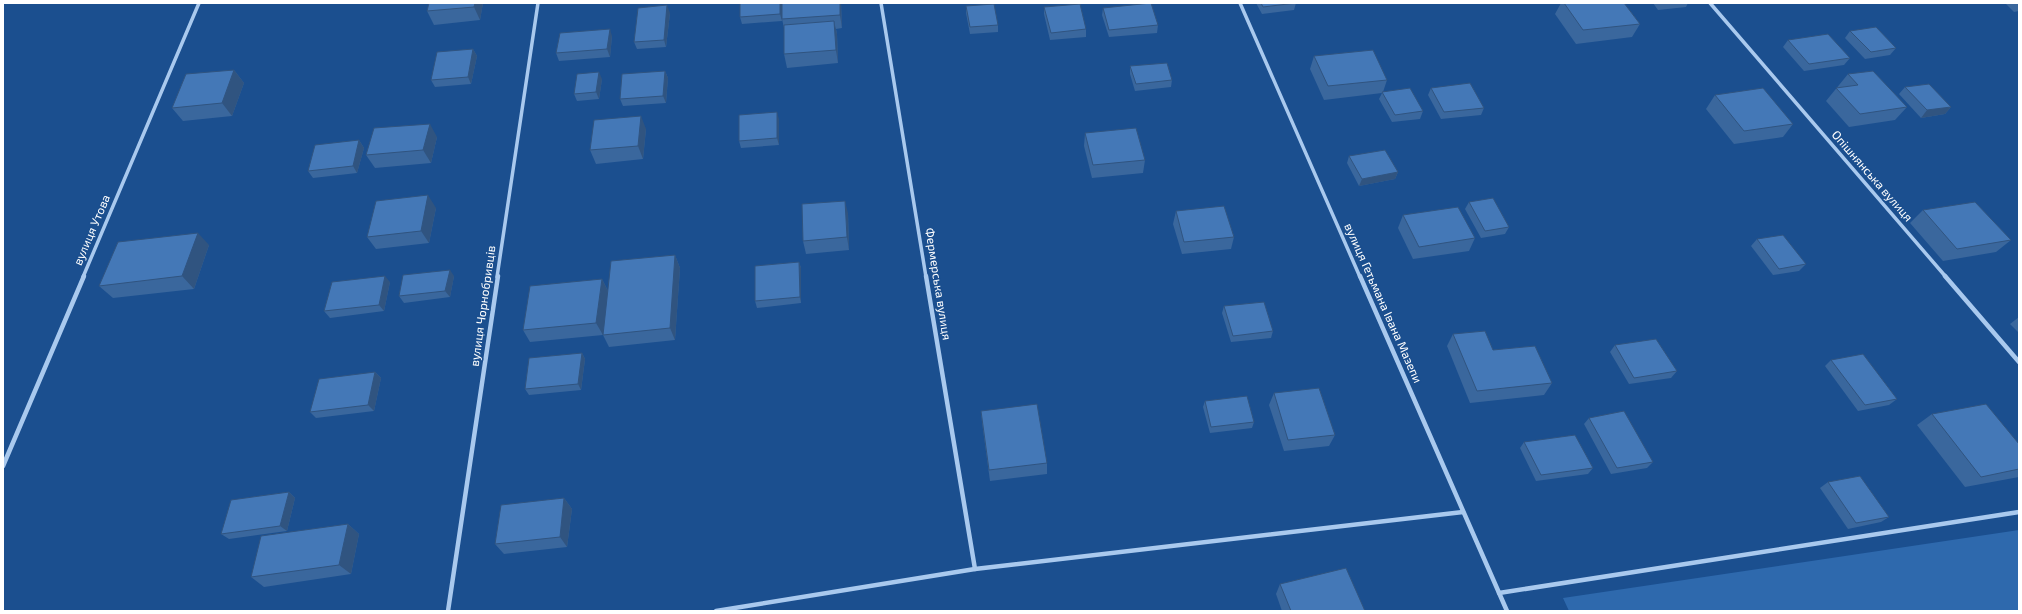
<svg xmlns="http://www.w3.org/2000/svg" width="2022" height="614" viewBox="0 0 2022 614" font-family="'Exo 2',sans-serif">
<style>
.green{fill:#2e69ad}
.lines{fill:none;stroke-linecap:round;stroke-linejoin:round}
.minor-far1{stroke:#a9c9ee;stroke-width:3.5}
.minor{stroke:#a9c9ee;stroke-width:4.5}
.wall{fill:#3a679d}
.shaded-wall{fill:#305480}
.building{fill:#4478b7;stroke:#305480}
.labels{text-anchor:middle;stroke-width:3;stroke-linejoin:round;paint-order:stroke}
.street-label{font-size:12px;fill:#fff;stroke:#1b4f8f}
</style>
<rect width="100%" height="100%" fill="#1b4f8f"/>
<path class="green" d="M2019,530V611H1569L1563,598Z"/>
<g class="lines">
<g class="minor-far1">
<path d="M881,3L926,277"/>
<path d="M1240,3L1360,277"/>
<path d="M1710,3L1946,277"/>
<path d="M83,277L199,3"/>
<path d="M497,277L538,3"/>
</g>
<g class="minor">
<path d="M926,276L975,569"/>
<path d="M1360,276L1507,611"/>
<path d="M1945,276L2019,362"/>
<path d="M3,466L84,276"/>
<path d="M1499,593L2019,512"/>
<path d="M448,611L498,276"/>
<path d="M716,611L975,569L1463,512"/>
</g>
</g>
<g class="wall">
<path d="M429,3H483L480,20L434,25L427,11Z"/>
<path d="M782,3V21L742,24L740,17Z"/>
<path d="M841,3L842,28L836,29L837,34L838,63L787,68L784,54V28L782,19Z"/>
<path d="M1256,3H1296L1294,10L1262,14Z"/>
<path d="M1561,3H1624L1640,24L1632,37L1576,44L1555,14Z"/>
<path d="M1653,3H1688L1686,7L1658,10Z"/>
<path d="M2005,3H2019V11L2014,12Z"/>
<path d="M966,6L998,25V32L970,34L966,13Z"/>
<path d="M1044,7L1086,29V37L1050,40L1044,14Z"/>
<path d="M1103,8L1158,25L1157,33L1109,37L1102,15Z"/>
<path d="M670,13L666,47L637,49L634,42Z"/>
<path d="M1850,31L1896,48L1890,55L1865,59L1845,38Z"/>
<path d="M612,36L610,57L559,61L556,53Z"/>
<path d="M1788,40L1850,58L1844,65L1804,71L1783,47Z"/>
<path d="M473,49L477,56L471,84L435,87L431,80Z"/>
<path d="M1314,56L1387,80L1383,92L1423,111L1420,119L1392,122L1379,99L1382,93L1324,100L1310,69Z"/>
<path d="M1130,66L1172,80L1171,87L1135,91L1130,74Z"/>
<path d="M234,70L244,83L232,116L183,121L172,108Z"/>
<path d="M665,71L668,78L666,103L623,106L620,99Z"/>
<path d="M1848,74L1907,107L1895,120L1849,127L1826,101Z"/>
<path d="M602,79L599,99L577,101L574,94Z"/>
<path d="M1905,87L1951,107L1945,114L1921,118L1899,94Z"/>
<path d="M1431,88L1484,108L1481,115L1441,119L1428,95Z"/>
<path d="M1715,95L1793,124L1783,137L1734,144L1706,109Z"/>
<path d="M779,119V145L741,148L739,141Z"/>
<path d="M646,129L643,159L596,164L590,150Z"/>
<path d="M1085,133L1145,160L1143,173L1092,178L1084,146Z"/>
<path d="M437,137L431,163L375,168L366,155Z"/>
<path d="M359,140L364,148L357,173L313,178L308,171Z"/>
<path d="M1349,156L1398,172L1395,179L1359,186L1347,163Z"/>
<path d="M1469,202L1509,227L1505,234L1481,238L1465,209Z"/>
<path d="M436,208L429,243L376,249L367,237Z"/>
<path d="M1923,210L2011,240L1996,252L1943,261L1910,223Z"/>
<path d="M1176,211L1234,237L1231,249L1182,254L1173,224Z"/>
<path d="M848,213L849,250L806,254L803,241Z"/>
<path d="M1403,215L1475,238L1469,251L1413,259L1398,228Z"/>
<path d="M1757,239L1806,264L1799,271L1773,275L1751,246Z"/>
<path d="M209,245L194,289L113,298L99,286Z"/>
<path d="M675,255L680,268L675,340L609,347L603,335Z"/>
<path d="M799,262L801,268V303L757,308L755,301Z"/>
<path d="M454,276L450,297L404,303L399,296Z"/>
<path d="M602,279L608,291L603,335L530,342L523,330Z"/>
<path d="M390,282L384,311L330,318L324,311Z"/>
<path d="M1224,306L1273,331L1271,338L1231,342L1222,313Z"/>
<path d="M2019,317V333L2010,324Z"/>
<path d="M1453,334L1493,350L1552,383L1544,395L1470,403L1447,346Z"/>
<path d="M1615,345L1677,371L1671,378L1629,384L1610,352Z"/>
<path d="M582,353L585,359L581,390L529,395L525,389Z"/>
<path d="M1831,360L1897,399L1889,405L1858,411L1825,366Z"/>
<path d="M375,372L381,378L374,411L316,418L310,412Z"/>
<path d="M1274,393L1335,435L1329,446L1284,451L1269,405Z"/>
<path d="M1205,401L1254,422L1252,428L1210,433L1203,407Z"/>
<path d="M981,411L1047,463V474L990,481L982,422Z"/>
<path d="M1932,414L2019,444V477L1965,487L1917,425Z"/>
<path d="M1589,418L1653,462L1647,468L1611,474L1584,424Z"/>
<path d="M1524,442L1593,468L1588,474L1536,481L1520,448Z"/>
<path d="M1828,482L1889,517L1881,522L1848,529L1820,488Z"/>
<path d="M289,492L295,498L287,531L229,539L221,534Z"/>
<path d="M564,498L572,509L567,547L504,554L495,544Z"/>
<path d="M348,524L359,534L351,574L264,587L251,577Z"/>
<path d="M1280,584L1365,611H1282L1276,594Z"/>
</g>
<g class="shaded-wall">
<path d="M475,3H483L480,20L474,7Z"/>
<path d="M780,3H782V21L780,14Z"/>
<path d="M840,3H841L842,28L840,15Z"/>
<path d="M667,5L670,13L666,47L664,40Z"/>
<path d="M834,21L837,34L838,63L836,50Z"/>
<path d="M610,29L612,36L610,57L607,49Z"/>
<path d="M473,49L477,56L471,84L468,77Z"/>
<path d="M234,70L244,83L232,116L222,103Z"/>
<path d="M665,71L668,78L666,103L663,96Z"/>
<path d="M599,72L602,79L599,99L596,92Z"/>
<path d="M1951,107L1945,114L1921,118L1927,110Z"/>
<path d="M777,112L779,119V145L777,138Z"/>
<path d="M641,116L646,129L643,159L638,146Z"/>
<path d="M430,124L437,137L431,163L423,150Z"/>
<path d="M359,140L364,148L357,173L353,166Z"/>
<path d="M1398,172L1395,179L1359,186L1362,179Z"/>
<path d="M428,195L436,208L429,243L421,231Z"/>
<path d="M845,201L848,213L849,250L847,237Z"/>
<path d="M198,233L209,245L194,289L182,276Z"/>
<path d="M675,255L680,268L675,340L670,328Z"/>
<path d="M799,262L801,268V303L800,297Z"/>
<path d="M450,270L454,276L450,297L445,291Z"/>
<path d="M385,276L390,282L384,311L379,305Z"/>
<path d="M602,279L608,291L603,335L596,323Z"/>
<path d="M582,353L585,359L581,390L578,384Z"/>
<path d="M375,372L381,378L374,411L368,405Z"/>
<path d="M289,492L295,498L287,531L280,526Z"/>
<path d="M564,498L572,509L567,547L560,537Z"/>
<path d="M348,524L359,534L351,574L339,565Z"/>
</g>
<g class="building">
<path d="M429,3H475L474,7L427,11Z"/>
<path d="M740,3H780V14L740,17Z"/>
<path d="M782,3H840V15L782,19Z"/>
<path d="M1151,3L1158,25L1109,30L1103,8Z"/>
<path d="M1261,3H1296L1263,7Z"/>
<path d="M1564,3H1624L1640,24L1583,30Z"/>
<path d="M994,4L998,25L970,27L966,6Z"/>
<path d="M1080,4L1086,29L1051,33L1044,7Z"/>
<path d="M667,5L664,40L634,42L638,8Z"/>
<path d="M834,21L836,50L784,54V25Z"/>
<path d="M1876,27L1896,48L1871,52L1850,31Z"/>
<path d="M610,29L607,49L556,53L560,33Z"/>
<path d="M1828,34L1850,58L1809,64L1788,40Z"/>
<path d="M473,49L468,77L431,80L437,52Z"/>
<path d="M1373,50L1387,80L1328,86L1314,56Z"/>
<path d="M1167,63L1172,80L1136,84L1130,66Z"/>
<path d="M234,70L222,103L172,108L186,74Z"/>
<path d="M665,71L663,96L620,99L622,74Z"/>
<path d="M1873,71L1907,107L1860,114L1836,88L1858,85L1848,74Z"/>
<path d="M599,72L596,92L574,94L577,74Z"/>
<path d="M1470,83L1484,108L1444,112L1431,88Z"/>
<path d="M1929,84L1951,107L1927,110L1905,87Z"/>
<path d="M1410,88L1423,111L1395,115L1382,92Z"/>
<path d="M1763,88L1793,124L1744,131L1715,95Z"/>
<path d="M777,112V138L739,141V115Z"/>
<path d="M641,116L638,146L590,150L594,120Z"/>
<path d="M430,124L423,150L366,155L374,128Z"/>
<path d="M1136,128L1145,160L1093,165L1085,133Z"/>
<path d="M359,140L353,166L308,171L315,145Z"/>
<path d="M1385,150L1398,172L1362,179L1349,156Z"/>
<path d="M428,195L421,231L367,237L376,201Z"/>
<path d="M1493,198L1509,227L1485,231L1469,202Z"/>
<path d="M845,201L847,237L803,241L802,204Z"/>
<path d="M1975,202L2011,240L1957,249L1923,210Z"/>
<path d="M1224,206L1234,237L1184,242L1176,211Z"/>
<path d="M1458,207L1475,238L1419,247L1403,215Z"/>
<path d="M198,233L182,276L99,286L118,242Z"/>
<path d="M1783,235L1806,264L1779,269L1757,239Z"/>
<path d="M675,255L670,328L603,335L611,261Z"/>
<path d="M799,262L800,297L755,301V266Z"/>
<path d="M450,270L445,291L399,296L403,275Z"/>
<path d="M385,276L379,305L324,311L332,282Z"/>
<path d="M602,279L596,323L523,330L530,286Z"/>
<path d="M1264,302L1273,331L1233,336L1224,306Z"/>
<path d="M1485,331L1493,350L1535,346L1552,383L1477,391L1453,334Z"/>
<path d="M1656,339L1677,371L1634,378L1615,345Z"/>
<path d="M582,353L578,384L525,389L529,358Z"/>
<path d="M1863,354L1897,399L1865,405L1831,360Z"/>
<path d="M375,372L368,405L310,412L319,379Z"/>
<path d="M1319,388L1335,435L1288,440L1274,393Z"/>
<path d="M1247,396L1254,422L1211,427L1205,401Z"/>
<path d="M1037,404L1047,463L989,470L981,411Z"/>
<path d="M1986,404L2019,444V469L1981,477L1932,414Z"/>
<path d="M1624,411L1653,462L1617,468L1589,418Z"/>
<path d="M1575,435L1593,468L1541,475L1524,442Z"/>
<path d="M1860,476L1889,517L1856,523L1828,482Z"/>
<path d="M289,492L280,526L221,534L231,500Z"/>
<path d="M564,498L560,537L495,544L501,505Z"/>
<path d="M348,524L339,565L251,577L261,536Z"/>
<path d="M1346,568L1365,611H1291L1280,584Z"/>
</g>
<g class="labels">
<g class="street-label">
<text transform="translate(1872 176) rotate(49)" y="4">Опішнянська вулиця</text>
<text transform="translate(92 230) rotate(-67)" y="4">вулиця Утова</text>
<text transform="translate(938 284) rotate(81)" y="4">Фермерська вулиця</text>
<text transform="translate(1383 303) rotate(66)" y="4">вулиця Гетьмана Івана Мазепи</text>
<text transform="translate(483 306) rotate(-82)" y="4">вулиця Чорнобривців</text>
</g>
</g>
<rect width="2022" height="614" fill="none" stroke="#ffffff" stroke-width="8"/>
</svg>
